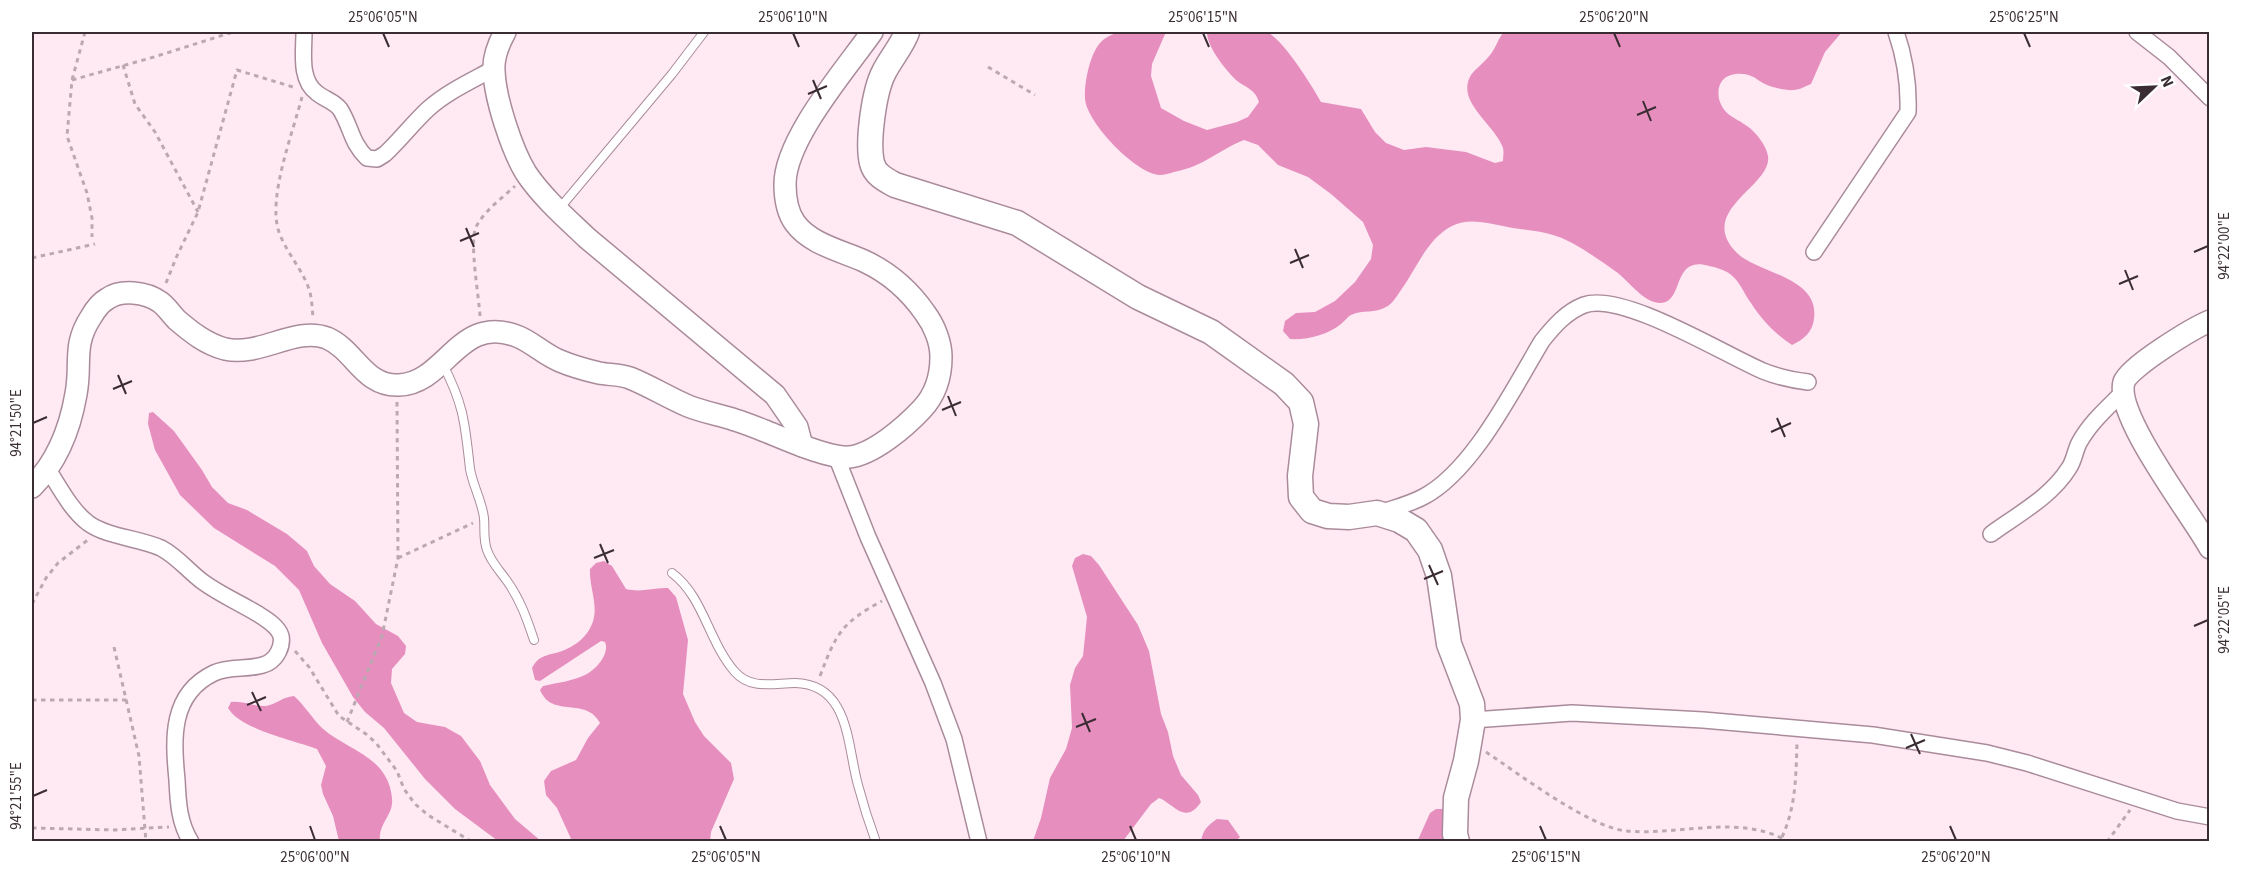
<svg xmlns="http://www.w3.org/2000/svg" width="2241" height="873" viewBox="0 0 2241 873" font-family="'Source Sans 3',sans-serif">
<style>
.forest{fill:#e68fbe}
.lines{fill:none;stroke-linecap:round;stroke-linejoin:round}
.lane-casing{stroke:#aa8b9b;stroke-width:10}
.street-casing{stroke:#aa8b9b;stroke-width:18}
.secondary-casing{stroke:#aa8b9b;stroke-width:24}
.primary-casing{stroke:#aa8b9b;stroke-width:27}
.path{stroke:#bba9b2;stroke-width:3;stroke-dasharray:4.5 4.5;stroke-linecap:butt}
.lane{stroke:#fff;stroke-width:8}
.street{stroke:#fff;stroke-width:15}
.secondary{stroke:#fff;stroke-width:21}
.primary{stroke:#fff;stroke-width:24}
.ticks{fill:none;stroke:#392c32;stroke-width:2}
.neatline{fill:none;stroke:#392c32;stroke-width:2}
.ticks-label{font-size:15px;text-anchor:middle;fill:#392c32}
</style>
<rect width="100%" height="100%" fill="#ffeaf4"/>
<g class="forest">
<path d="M1121,32H1166L1152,64L1151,76L1161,108L1184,121L1207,130L1237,122L1248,117L1259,102C1255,89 1246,88 1236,80C1225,69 1207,47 1207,32C1219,31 1258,28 1267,32C1283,39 1313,87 1321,102L1361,109L1375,132L1386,143L1404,150L1426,147L1466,152L1495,163L1503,161C1503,157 1504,152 1503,148C1495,124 1455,102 1471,75C1475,69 1485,62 1490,55C1496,48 1498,38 1504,32H1842L1825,52L1811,84C1806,86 1799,90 1794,90C1786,91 1770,87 1763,83C1759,81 1755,77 1751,76C1742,72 1728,73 1722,81C1718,86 1718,93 1719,99C1724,116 1735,117 1747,126C1756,132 1766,145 1768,156C1773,186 1696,210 1736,252C1757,274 1820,276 1814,319C1812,333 1804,339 1792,345C1776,335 1761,319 1751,303C1744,294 1740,281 1730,274C1725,270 1715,267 1709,266C1668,254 1687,311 1654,302C1640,298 1627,279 1615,271C1598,259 1572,240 1553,235C1536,230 1520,230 1503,226C1486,223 1467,217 1450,227C1426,241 1417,268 1401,290C1397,296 1392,304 1386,307C1375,314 1363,309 1351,315C1347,317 1345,321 1341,324C1328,335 1307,340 1290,339L1283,331L1285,321L1296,313L1315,312L1335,301L1355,282L1371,259L1373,245L1363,222L1331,194L1308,177L1278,165L1258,145L1244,140C1218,150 1205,166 1174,172C1170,173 1164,175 1160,175C1136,174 1087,123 1085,99C1084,83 1090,53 1101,42C1105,37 1115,33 1121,32Z"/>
<path d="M153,412L174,431L202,470L212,487L228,503L247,510L287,534L307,551L314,566L330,584L355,601L376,624L398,636L406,646L405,654L392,669L391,683L404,713L417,722L445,727L461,736L480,761L490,785L515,819L541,841H498L455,809L425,779L384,728L365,712L353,697L322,643L299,590L275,566L214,528L180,495L155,450L148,424L149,413Z"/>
<path d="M1083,554L1091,556L1099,565L1138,625L1149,651L1161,714L1168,732L1173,756L1181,775L1198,795L1201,802C1185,826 1173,803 1159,798L1151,804L1123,841H1033L1041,818L1050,778L1066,749L1072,728L1070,685L1075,668L1083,656L1087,617L1072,566L1075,558Z"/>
<path d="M604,561L612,566L626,589C643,593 653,587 668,588L676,597L688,640L683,694L695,722L704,736L731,763L734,779L711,832L710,841H572L557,808L546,795L544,781L551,771L576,760L588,738L600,723C586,696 552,719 540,690L543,686C556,683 573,681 585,675C596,670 610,654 605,642L601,641L540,681L535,680L532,668C539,655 546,656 559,652C576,647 591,634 594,617C597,602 589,585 590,569L596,563Z"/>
<path d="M294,696C305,706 312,718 322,728C348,751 388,756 392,798C394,815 378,823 380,841H339L333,816L323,794L321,785L326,766L317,749C294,740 241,730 228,708L231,702C243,700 254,707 266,706C277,704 282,697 294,696Z"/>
<path d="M1436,809H1443L1447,816L1448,841L1417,842L1430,813Z"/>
<path d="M1217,819L1228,820L1240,837L1236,841H1201C1203,830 1207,826 1217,819Z"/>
</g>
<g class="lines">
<g class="lane-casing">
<g id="lane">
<path d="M559,209L672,74L704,32"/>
<path d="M442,363C464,404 465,424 470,469C473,486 482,501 484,518C485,529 483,539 487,550C491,562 500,571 507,581C520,599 527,619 534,640"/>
<path d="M672,573C704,597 708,641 735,672C751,690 774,683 795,683C850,684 847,746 858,785C863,804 869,823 876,842"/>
</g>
</g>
<g class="street-casing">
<g id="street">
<path d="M304,32C304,52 299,80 317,93C324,99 334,101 340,109C351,126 351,143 367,158L377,159L385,154C400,140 413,123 428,109C447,92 471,81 493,69"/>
<path d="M2137,32L2169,57L2210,98"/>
<path d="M1814,252L1908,112C1909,84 1905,58 1896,32"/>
<path d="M836,456L868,537L933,683L954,739L979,842"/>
<path d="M47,468C59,486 70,509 88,523C107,537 139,538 161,548C178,557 188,571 203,582C221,595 240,603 258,614C266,619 278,626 281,636C283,646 277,658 268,663C252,671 231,665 214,673C170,694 173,739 177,780C178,802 179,823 191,842"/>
<path d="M1380,513C1394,508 1410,504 1423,497C1473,471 1513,389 1542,341C1554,326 1566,312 1584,305C1622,291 1725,355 1763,371C1778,377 1792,380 1808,382"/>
<path d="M1991,534C2017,515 2051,497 2069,468C2074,461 2075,451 2079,443C2090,423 2106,409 2122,393"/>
<path d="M1473,720L1572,713L1703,720L1873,735L1987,753L2027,763L2177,811L2210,817"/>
</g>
</g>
<g class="secondary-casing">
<g id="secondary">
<path d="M505,32C499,43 493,58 494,71C495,99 512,150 526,173C542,197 566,218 587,238L775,395L797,427L802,446"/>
<path d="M2210,321C2193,328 2129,367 2124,382C2114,415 2192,515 2210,548"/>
<path d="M32,487C57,462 70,429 76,394C82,363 72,346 91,317C95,310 100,303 107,299C121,289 146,292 160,302C166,306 171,314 177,320C191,332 206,344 225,349C260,357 295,326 327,338C355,350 364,387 399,385C447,383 459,312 519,337C533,343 545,355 560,361C572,366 586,370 599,373C609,375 620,374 630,378C650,386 669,398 688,406C703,412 720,415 735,420C745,423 755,427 765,431C785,439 829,459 849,457C873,455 906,426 922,409C936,394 941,377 941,357C941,342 934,325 925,313C909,290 890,273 864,261C842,251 810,244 795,223C787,212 785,197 785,184C785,139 846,69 872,32"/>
</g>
</g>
<g class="primary-casing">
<path id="primary" d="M907,32C902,46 891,58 884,72C874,91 867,142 872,163C875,175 886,180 895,185L1017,223L1138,297L1211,332L1284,384L1301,402L1306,424L1300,476L1301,497L1312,511L1328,516L1349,517L1377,513L1399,520L1416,530L1430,550L1439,576L1449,644L1472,704L1473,720L1466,761L1456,798L1455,834L1457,842"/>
</g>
<g class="path">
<path d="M85,32L72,80L67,136L87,193L92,218V237"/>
<path d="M123,65L135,104L155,132L198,212"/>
<path d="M988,67L1035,95"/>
<path d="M72,80L154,57L233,32"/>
<path d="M302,97C293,132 267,199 279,232C286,252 302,269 309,289C312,298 312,308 313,317"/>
<path d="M32,258L95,244"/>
<path d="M166,283L176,258L198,212L237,70L293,87"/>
<path d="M480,316C479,297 469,242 476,227C484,211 502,198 515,186"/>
<path d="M398,558L473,523"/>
<path d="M32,604L46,578L58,563L89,539"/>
<path d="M114,647L139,756L146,842"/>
<path d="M295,651L309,667L339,716L366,734L376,743L397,771L404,789L415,804L428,815L472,842"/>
<path d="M820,676C836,634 841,623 882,601"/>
<path d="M32,700H127"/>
<path d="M347,722L382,636L398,558L397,402"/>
<path d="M1486,752C1519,774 1589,827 1626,831C1679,836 1740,813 1789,842"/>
<path d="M32,828L115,830L169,827"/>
<path d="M1782,837C1796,807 1796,775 1797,742"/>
<path d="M2107,842L2130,810"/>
</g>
<use href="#lane" class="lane"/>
<use href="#street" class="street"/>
<use href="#secondary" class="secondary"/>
<use href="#primary" class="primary"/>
</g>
<path class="ticks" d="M383,33L389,47M793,33L799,47M1203,33L1209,47M1614,33L1620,47M2024,33L2030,47M813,80L821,99M808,94L827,86M1643,101L1651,121M1637,115L1656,107M466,228L474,247M460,241L479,233M1295,249L1303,268M2194,252L2208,246M1290,263L1309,255M2125,270L2133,290M2119,284L2138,276M118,375L126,394M113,389L132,381M948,396L956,416M942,410L961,402M1777,418L1785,437M33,423L47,417M1771,432L1791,423M600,544L608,563M594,558L614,550M1429,565L1438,585M1424,579L1443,571M2194,626L2208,620M252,692L261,711M247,705L266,697M1082,713L1090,732M1076,727L1096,719M1911,734L1920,754M1906,748L1925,740M33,796L47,790M310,826L315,840M720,826L726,840M1130,826L1136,840M1540,826L1546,840M1950,826L1956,840"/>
<rect width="2241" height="873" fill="none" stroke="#ffffff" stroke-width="66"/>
<g transform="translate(2154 87) rotate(67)" stroke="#ffffff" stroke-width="4.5" paint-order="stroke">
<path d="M0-4.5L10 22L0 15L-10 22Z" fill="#392c32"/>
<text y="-9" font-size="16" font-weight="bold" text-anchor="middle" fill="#392c32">N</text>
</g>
<rect x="33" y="33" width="2175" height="807" class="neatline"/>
<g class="ticks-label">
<text x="383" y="22">25°06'05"N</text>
<text x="793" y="22">25°06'10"N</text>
<text x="1203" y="22">25°06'15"N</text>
<text x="1614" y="22">25°06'20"N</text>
<text x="2024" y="22">25°06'25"N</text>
<text transform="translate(2224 246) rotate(-90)" y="5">94°22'00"E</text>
<text transform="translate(16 423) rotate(-90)" y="5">94°21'50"E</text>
<text transform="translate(2224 620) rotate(-90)" y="5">94°22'05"E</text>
<text transform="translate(16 796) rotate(-90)" y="5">94°21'55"E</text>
<text x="315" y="862">25°06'00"N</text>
<text x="726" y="862">25°06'05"N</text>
<text x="1136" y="862">25°06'10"N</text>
<text x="1546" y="862">25°06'15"N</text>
<text x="1956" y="862">25°06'20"N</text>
</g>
</svg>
